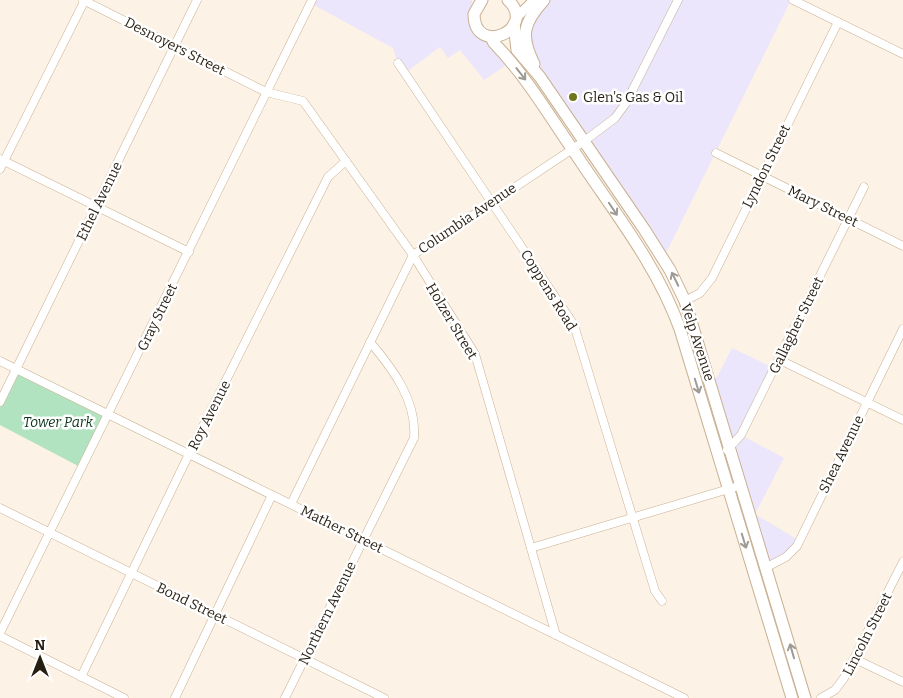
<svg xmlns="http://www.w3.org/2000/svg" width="903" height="698" viewBox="0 0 903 698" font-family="Bitter,serif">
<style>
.commercial{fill:#ebe6fc}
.green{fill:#b2e3c1}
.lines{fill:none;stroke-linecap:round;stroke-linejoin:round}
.minor-casing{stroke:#c9b193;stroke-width:9}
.tertiary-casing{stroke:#c9b193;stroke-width:11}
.primary-casing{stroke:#c9b193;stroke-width:13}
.minor{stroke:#fff;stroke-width:8}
.tertiary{stroke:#fff;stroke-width:9}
.primary{stroke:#fff;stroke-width:11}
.oneway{stroke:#9e9a94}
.poi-dot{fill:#71761e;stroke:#fff;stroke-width:2}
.labels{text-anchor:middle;stroke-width:5;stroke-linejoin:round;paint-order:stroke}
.street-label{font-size:14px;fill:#271e12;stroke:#fff}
.poi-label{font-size:14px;fill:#271e12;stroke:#fff;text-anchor:start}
.park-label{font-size:14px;font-style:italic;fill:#0c351e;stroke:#fff}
</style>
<rect width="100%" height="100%" fill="#fcf2e6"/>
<g class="commercial">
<path d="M312,0H472L474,18L511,62L484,80L460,50L448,58L440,47L405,73L398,63L393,48L310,3Z"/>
<path d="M544,0H791L663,259L559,105L525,42Z"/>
<path d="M732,348L776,369L741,435L784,458L755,514L800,541L797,546L767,567L711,383L717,377Z"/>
</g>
<path class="green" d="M16,369L109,415L82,468L0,425V402Z"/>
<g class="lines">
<g class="minor-casing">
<g id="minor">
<path d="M83,0L266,92L303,101L413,255L475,354L556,635"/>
<path d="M793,0L903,54"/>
<path d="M398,63L574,325L655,591L662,601"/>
<path d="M716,153L903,246"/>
<path d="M0,159L189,252"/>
<path d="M0,169L85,0"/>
<path d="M685,301L700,293L712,278L838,22"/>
<path d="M780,360L903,420"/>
<path d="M0,361L684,698"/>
<path d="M0,402L197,0"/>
<path d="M727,450L741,435L864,187"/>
<path d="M291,504L413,255L583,142L615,118L626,103L678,0"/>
<path d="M0,508L384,698"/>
<path d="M531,548L742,485"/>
<path d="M767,567L786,557L797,546L903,329"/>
<path d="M0,633L312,0"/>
<path d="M0,636L124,698"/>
<path d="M855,659L903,682"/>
<path d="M81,677L189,454L328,177L346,161"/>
<path d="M175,698L272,495"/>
<path d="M285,698L414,438C417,401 393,369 370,342"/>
<path d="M821,698L835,690L844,678L903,562"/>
</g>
</g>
<g class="tertiary-casing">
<path id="tertiary" d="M516,18L534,0"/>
</g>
<g class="primary-casing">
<g id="primary">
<path d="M482,0L474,14C474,58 539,29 508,0"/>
<path d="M514,24L517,50L540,77L644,229L670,270L685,301L805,698"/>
<path d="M491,37L494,43C527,77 550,117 577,156C614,212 657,265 680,329L792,698"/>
<path d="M534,64C520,36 523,23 544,0"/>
</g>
</g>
<use href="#minor" class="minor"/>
<use href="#tertiary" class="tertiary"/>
<use href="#primary" class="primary"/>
</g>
<defs><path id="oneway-shaft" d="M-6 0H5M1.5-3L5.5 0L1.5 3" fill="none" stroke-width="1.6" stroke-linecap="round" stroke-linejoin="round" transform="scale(1.25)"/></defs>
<g class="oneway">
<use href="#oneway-shaft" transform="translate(521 74) rotate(52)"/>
<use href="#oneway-shaft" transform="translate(613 209) rotate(56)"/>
<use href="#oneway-shaft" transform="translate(675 279) rotate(-116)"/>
<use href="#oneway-shaft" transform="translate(697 386) rotate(73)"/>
<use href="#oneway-shaft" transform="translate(744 541) rotate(73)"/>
<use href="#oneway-shaft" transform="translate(792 651) rotate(-106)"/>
</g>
<circle class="poi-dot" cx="573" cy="97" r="5"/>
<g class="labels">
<g class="street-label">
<text transform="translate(175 46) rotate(27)" y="5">Desnoyers Street</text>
<text transform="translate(766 166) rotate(-64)" y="5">Lyndon Street</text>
<text transform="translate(99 201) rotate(-64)" y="5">Ethel Avenue</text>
<text transform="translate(823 206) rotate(26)" y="5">Mary Street</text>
<text transform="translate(467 218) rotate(-34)" y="5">Columbia Avenue</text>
<text transform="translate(549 290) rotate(58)" y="5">Coppens Road</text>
<text transform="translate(157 317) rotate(-64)" y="5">Gray Street</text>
<text transform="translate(452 321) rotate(59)" y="5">Holzer Street</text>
<text transform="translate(796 325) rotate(-64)" y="5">Gallagher Street</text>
<text transform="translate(698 342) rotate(72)" y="5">Velp Avenue</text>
<text transform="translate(209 415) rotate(-63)" y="5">Roy Avenue</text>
<text transform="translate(841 454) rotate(-64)" y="5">Shea Avenue</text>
<text transform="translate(342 529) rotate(26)" y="5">Mather Street</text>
<text transform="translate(192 603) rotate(26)" y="5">Bond Street</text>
<text transform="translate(327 613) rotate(-64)" y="5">Northern Avenue</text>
<text transform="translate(867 634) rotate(-63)" y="5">Lincoln Street</text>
</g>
<g class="poi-label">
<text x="583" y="102">Glen's Gas &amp; Oil</text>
</g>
<g class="park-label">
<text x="58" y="427">Tower Park</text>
</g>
</g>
<g transform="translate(40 658)" stroke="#ffffff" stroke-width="4" paint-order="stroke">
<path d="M0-4L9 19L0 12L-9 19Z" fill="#271e12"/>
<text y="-8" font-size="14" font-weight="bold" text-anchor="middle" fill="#271e12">N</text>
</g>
</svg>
